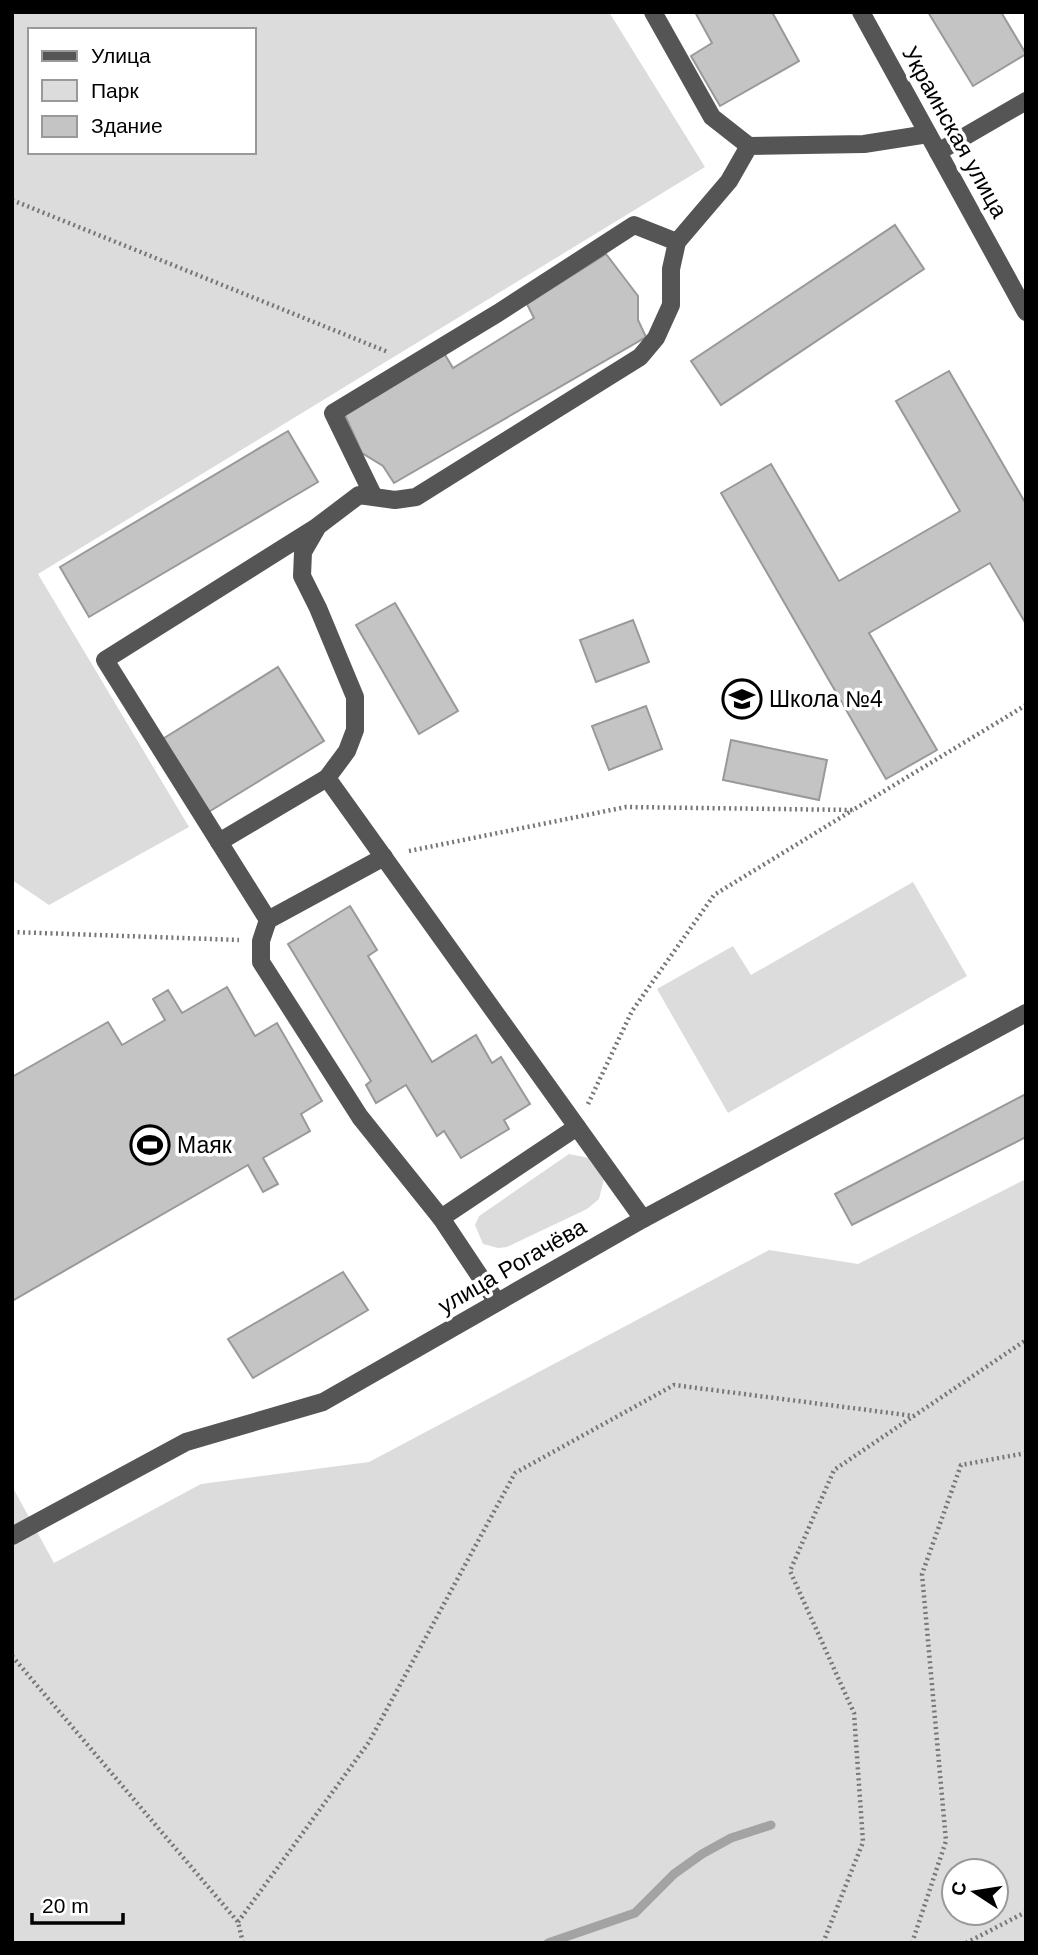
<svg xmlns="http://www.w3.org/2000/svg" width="1038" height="1955" viewBox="0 0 1038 1955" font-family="Arial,sans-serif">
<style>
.green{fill:#dcdcdc;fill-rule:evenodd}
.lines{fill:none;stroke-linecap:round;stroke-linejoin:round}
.stream{stroke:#a3a3a3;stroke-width:9}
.building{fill:#c4c4c4;stroke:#999;stroke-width:2}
.path{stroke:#777;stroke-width:4.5;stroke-dasharray:2 3.5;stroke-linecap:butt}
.minor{stroke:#555;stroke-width:18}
.labels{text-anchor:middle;stroke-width:7;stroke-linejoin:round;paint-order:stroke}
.street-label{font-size:23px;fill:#000;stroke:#fff}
.poi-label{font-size:23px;fill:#000;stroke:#fff;text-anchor:start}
</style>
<rect width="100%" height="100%" fill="#fff"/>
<g class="green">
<path d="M12,12H609L705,167L38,574L189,827L49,905L12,880ZM30,30H254V152H30Z"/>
<path d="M913,882L967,976L728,1113L657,989L733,946L751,975Z"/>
<path d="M569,1154L589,1158L604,1179L599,1199L587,1209L507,1247L498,1248L483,1244L475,1225L479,1216Z"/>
<path d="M1026,1179V1943H12V1486L54,1563L201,1484L369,1462L769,1250L858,1264ZM954,1871H996V1913H954Z"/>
</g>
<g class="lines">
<path class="stream" d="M548,1943L635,1913L674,1874L702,1854L731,1838L771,1825"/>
</g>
<g class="building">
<path d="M695,12H772L799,61L720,106L691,56L712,43Z"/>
<path d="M928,12H1001L1026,54L973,86Z"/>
<path d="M895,225L924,269L721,405L691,361Z"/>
<path d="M606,254L638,296V320L646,337L394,483L383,466L362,453L344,413L444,353L453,368L534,318L527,304Z"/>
<path d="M949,371L1026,504V624L990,563L869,633L937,750L886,779L721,493L771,464L839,581L960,511L896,401Z"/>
<path d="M288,431L318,482L89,617L60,567Z"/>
<path d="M395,603L458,711L419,734L356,625Z"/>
<path d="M633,620L649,662L596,682L580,640Z"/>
<path d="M278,667L324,741L207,813L161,740Z"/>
<path d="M646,706L662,749L609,770L592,726Z"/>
<path d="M731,740L827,760L819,800L723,780Z"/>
<path d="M350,906L377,950L368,956L432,1062L476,1035L492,1063L501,1057L530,1104L504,1120L509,1129L461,1158L444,1131L437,1136L406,1085L376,1103L366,1085L371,1081L288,944Z"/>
<path d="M227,987L255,1036L277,1023L322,1101L301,1114L310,1131L263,1158L278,1184L263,1192L248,1165L12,1301V1077L108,1022L122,1045L165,1020L153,999L168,990L182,1013Z"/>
<path d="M1026,1094V1137L852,1225L835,1194Z"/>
<path d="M343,1272L368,1310L253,1378L228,1339Z"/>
</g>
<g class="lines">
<g class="path">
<path d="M12,200L388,352"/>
<path d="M409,851L626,807L853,810L1026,705"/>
<path d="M12,932L239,940"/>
<path d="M588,1104L632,1011L714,895L853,810"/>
<path d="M12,1656L238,1922L243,1943"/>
<path d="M238,1922L369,1742L515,1473L674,1385L914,1416"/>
<path d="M823,1943L863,1842L854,1713L790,1571L834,1470L1026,1340"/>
<path d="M912,1943L946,1841L922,1574L961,1465L1026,1453"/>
<path d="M966,1943L1026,1912"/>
</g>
<g class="minor">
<path d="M653,12L712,117L749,146"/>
<path d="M861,12L1026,312"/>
<path d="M938,152L1026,101"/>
<path d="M374,497L333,413L498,313L634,225L677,242"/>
<path d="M315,528L105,660L268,920L261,941V962L360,1117L441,1218L497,1302"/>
<path d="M219,842L327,778"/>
<path d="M268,920L384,857"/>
<path d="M441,1218L577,1127"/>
<path d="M643,1219L327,778L347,751L355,730V697L318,608L302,576L303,552L318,526L359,495L395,500L416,497L640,357L656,338L671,305V269L677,242L729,181L749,146L864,144L928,134"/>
<path d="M12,1536L186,1442L323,1402L643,1219L1026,1013"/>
</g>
</g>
<defs>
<g id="school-ring" transform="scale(2.0125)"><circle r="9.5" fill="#fff" stroke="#000" stroke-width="1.5"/><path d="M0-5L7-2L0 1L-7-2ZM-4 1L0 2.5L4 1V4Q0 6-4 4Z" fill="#000"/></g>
<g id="stadium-ring" transform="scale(2.0125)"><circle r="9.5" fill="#fff" stroke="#000" stroke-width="1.5"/><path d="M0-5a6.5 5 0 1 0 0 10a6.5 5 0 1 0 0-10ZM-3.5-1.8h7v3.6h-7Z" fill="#000"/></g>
</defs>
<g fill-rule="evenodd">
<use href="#school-ring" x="742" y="699"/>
<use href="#stadium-ring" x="150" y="1145"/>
</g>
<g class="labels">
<g class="street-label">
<text transform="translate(955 132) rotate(61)" y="8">Украинская улица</text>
<text transform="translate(512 1266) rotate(-30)" y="8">улица Рогачёва</text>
</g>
<g class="poi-label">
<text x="769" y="707">Школа №4</text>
<text x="177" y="1153">Маяк</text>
</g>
</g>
<rect width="1038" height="1955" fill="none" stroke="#000000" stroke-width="28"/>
<rect x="28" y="28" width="228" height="126" fill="#ffffff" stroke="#999999" stroke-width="2"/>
<rect x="42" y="51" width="35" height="10" fill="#555555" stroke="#999999" stroke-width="2"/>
<text x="91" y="63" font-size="21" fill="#000000">Улица</text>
<rect x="42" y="80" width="35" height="21" fill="#dcdcdc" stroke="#999999" stroke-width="2"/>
<text x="91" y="98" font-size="21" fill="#000000">Парк</text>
<rect x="42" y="116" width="35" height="21" fill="#c4c4c4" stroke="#999999" stroke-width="2"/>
<text x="91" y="133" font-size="21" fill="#000000">Здание</text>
<g transform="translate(975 1892) rotate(282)"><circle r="33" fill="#ffffff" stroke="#999999" stroke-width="2"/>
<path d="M0-5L12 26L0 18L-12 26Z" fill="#000000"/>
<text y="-10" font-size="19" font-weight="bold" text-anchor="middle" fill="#000000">С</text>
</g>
<path d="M32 1913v10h91v-10" fill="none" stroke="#000000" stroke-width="3.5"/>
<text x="42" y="1913" font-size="21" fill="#000000" stroke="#ffffff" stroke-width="5" paint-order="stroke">20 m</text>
</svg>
